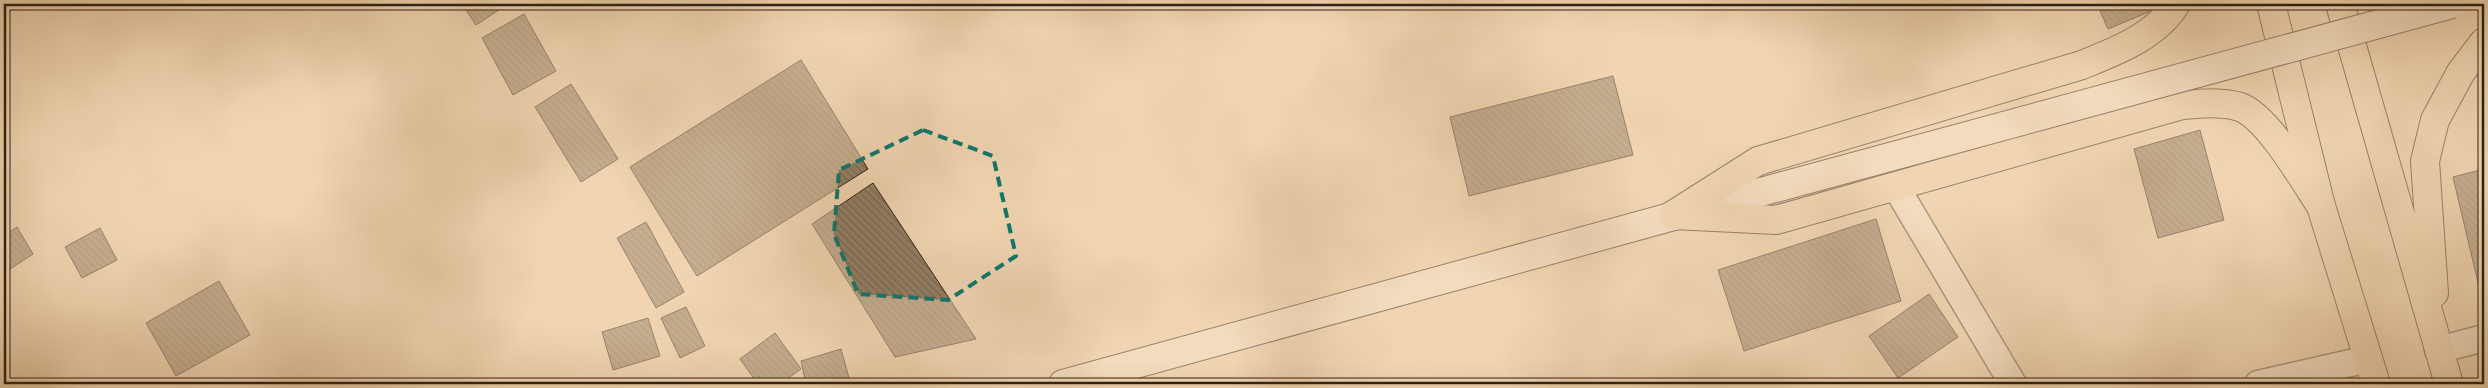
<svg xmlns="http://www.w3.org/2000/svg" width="2488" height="388" viewBox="0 0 2488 388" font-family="'EB Garamond',serif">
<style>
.building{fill:url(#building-back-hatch);stroke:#2c2014}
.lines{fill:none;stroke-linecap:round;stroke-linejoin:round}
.minor-casing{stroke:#5d4e3c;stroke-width:29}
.secondary-casing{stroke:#2c2014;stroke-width:30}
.trunk-casing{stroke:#2c2014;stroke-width:30}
.minor{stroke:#f6e4cd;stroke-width:26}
.secondary{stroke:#f6e4cd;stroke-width:28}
.trunk{stroke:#f1d6b2;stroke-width:28}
.secondary-bridge-casing{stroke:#2c2014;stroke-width:30;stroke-linecap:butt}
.secondary-bridge{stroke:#f6e4cd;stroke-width:28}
.marked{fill:none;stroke:#0f766e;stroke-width:4;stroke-dasharray:10 6;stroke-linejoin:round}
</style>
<defs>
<pattern id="building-back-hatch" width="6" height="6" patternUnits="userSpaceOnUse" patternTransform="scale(1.25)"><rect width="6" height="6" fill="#927f66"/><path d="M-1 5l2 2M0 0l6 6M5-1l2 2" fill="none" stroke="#776853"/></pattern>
</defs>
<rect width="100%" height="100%" fill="#f1d6b2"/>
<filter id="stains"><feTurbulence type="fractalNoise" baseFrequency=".004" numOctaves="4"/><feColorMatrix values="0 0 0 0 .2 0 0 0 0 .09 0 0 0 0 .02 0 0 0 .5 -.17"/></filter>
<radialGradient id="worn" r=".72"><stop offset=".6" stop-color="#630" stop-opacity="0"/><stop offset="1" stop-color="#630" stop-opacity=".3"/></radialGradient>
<g class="building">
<path d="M462,4H508L476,25Z"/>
<path d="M2097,4H2154L2156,9L2108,29Z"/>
<path d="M524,14L556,71L513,95L482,38Z"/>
<path d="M801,60L868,169L697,276L630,167Z"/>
<path d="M1613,76L1633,155L1469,196L1450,117Z"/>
<path d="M571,84L618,159L581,182L535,107Z"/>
<path d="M2484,115V138L2479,117Z"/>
<path d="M2200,130L2224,220L2158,238L2134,149Z"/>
<path d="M2484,169V308L2453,177Z"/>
<path d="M873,183L976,339L895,357L812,224Z"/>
<path d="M1876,219L1901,301L1744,351L1718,270Z"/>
<path d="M646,222L684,292L656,308L617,238Z"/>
<path d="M17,227L33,254L4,273V236Z"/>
<path d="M100,228L117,260L82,278L65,247Z"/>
<path d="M219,281L250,335L176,376L146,323Z"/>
<path d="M1929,294L1958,337L1898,378L1869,336Z"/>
<path d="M686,307L705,346L680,358L661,318Z"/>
<path d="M648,318L660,356L613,370L602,332Z"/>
<path d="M775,333L801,369L780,384H758L740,359Z"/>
<path d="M841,349L849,378L829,384H806L801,361Z"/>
</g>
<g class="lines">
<g class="minor-casing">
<g id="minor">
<path d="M1896,187L2013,384"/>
<path d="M2438,350L2484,338"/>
<path d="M2258,384L2368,359"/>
</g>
</g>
<g class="secondary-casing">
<path id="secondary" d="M1063,384L1783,186"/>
</g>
<g class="trunk-casing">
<g id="trunk">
<path d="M2271,4L2321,206L2376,384"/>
<path d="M2340,4L2449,384"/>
<path d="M1673,215L1776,220L2182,105C2201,104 2223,101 2240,107C2268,117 2304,181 2321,206"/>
<path d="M1673,215L1758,161L2082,65C2116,51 2155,37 2176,4"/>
<path d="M2434,293L2425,161L2435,120L2461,72L2484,42"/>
</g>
</g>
<use href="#minor" class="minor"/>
<use href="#secondary" class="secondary"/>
<use href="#trunk" class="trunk"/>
<g class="secondary-bridge-casing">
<path id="secondary-bridge" d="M1783,186L2452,4"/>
</g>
<use href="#secondary-bridge" class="secondary-bridge"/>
</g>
<path d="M0 0H2488V388H0ZM923,130L993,156L1016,256L948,300L858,294L834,234L839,170Z" fill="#f1d6b2" fill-opacity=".55" fill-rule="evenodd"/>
<path class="marked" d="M923,130L993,156L1016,256L948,300L858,294L834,234L839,170Z"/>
<rect width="2488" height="388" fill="none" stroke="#f1d6b2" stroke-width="20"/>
<rect x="5" y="5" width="2478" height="378" fill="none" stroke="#2c2014" stroke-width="2.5"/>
<rect x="10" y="10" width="2468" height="368" fill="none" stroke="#2c2014"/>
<rect width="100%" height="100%" filter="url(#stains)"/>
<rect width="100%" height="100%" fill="url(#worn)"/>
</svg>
